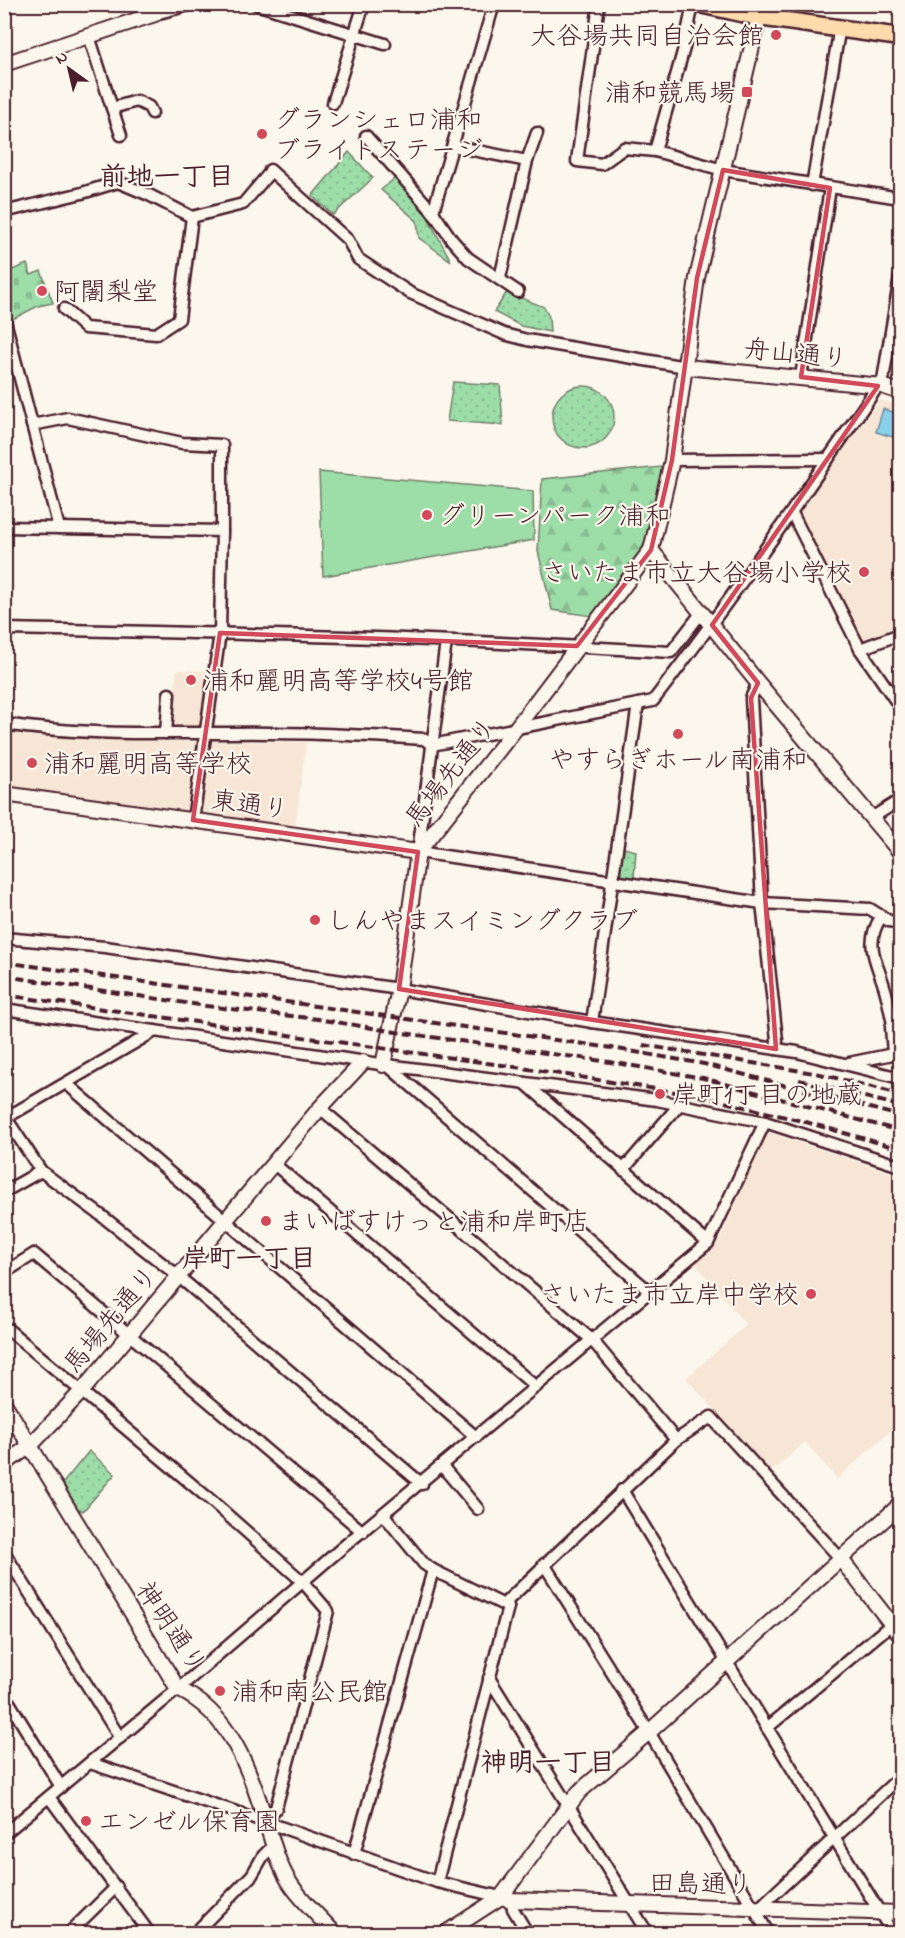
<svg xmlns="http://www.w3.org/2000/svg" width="905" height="1938" viewBox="0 0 905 1938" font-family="'Indie Flower','Klee One',sans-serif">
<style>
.built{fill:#f7e6d5}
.green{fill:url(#green-dots);stroke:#737e6a;stroke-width:1.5}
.forest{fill:url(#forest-firs);stroke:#737e6a;stroke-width:1.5}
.cemetery{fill:url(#cemetery-stones);stroke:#737e6a;stroke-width:1.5}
.pitch{fill:#9cdda8;stroke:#737e6a;stroke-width:1.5}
.water{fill:#89d1ea;stroke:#708a9e;stroke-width:1.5}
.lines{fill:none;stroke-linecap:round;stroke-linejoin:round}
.street-casing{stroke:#4a1f2b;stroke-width:15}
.secondary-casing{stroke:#4a1f2b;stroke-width:18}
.primary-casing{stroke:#4a1f2b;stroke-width:21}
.street{stroke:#fbf7ec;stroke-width:10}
.secondary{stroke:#fbf7ec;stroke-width:14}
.primary{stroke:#fedbac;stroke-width:16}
.rail{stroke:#4a1f2b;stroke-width:4;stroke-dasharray:9 4.5;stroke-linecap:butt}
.marked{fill:none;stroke:#d1495b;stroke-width:4.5;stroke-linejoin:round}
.poi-dot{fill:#d1495b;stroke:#fbf7ec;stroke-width:2}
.labels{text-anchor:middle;stroke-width:4.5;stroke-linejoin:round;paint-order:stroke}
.poi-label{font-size:26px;fill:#4a1f2b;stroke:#fbf7ec;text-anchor:start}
.street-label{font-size:26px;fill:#4a1f2b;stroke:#fbf7ec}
.neighbourhood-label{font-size:27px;font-weight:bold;fill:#4a1f2b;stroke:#fbf7ec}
</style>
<defs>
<pattern id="green-dots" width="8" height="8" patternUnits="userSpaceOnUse" patternTransform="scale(1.5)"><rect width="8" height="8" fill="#9cdda8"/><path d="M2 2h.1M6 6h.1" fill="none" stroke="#88bd91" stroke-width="1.8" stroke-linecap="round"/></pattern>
<pattern id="forest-firs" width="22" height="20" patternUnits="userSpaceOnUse" patternTransform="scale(1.5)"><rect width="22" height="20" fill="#9cdda8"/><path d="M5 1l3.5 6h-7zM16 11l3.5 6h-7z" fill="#88bd91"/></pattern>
<pattern id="cemetery-stones" width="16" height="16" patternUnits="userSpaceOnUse" patternTransform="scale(1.5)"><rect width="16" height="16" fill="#9cdda8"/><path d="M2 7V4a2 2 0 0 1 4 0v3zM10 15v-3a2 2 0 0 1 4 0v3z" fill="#88bd91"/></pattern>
</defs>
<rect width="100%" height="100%" fill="#fbf7ec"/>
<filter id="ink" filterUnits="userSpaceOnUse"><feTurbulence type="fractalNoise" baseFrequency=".0167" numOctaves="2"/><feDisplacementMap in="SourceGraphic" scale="12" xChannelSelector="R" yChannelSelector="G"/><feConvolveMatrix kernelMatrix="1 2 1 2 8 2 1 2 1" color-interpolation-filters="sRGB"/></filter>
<g filter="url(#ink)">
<g class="built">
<path d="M880,400L900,406V628L865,642L861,640L800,516V510Z"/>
<path d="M176,670L210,671L201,726H174Z"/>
<path d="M4,732L51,738L199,742L190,808L185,813L5,785Z"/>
<path d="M209,741L306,742L295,829L202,815L198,809Z"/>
<path d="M767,1132L900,1176V1422L837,1479L805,1442L771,1472L686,1378L746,1325L695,1263L721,1238Z"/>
</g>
<g class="green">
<path d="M349,152L373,178L333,215L312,196Z"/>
<path d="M395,178L427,216L451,261L419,238L417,221L381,190Z"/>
<path d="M507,292L544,307L549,317L550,332L521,326L494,312Z"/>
<path d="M453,382L500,385L503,425L447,421Z"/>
<circle cx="583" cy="417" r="31"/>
<path d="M624,848L636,851L634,878H622L619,874Z"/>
<path d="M89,1451L115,1474L83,1511L78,1509L63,1483Z"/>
</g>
<path class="forest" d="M661,467L657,518L645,548L592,616L552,610L538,551L542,479Z"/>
<path class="cemetery" d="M27,264L31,275L41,271L53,303L38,306L11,320L5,295V273Z"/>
<path class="pitch" d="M319,472L533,491L534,540L323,576Z"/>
<path class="water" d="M883,409L900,414V439L876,432Z"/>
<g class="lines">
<g class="street-casing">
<g id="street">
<path d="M256,4L385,44"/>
<path d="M599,4L577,161L602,164L624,148L655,151"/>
<path d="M693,4L684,48L655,151L723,170L900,198"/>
<path d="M155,14L193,4"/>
<path d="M89,36L112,108L137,101L149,107L152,113"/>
<path d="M333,103L364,4"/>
<path d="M112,108L121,135"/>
<path d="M366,136L433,212L494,4"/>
<path d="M453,146L527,161"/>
<path d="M270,170L348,240L358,259L410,293L504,334L527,340L686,367"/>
<path d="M812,185L840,27"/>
<path d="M4,212L82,193L118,182L149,195L192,217L243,204L271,171"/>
<path d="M433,212L452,240L468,258L518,292"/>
<path d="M500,278L527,161L537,133"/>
<path d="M64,309L85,328L156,334L179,319L192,217"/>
<path d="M4,317L59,528"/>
<path d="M801,377L830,188"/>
<path d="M882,386L900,277"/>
<path d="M32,425L68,418L182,443L222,445V531"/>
<path d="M672,460L828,459"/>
<path d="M792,513L860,649L900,707"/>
<path d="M4,527L222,531L220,633L193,820"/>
<path d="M4,629C227,633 449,638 671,652L702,612"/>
<path d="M446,642L418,852L762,903L870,909L889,921L900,923"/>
<path d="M860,649L900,634"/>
<path d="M758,683L751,698L762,903L777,1040L776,1049"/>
<path d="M4,724C76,735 155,733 228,733C294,732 359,735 424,739L432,745L653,701C732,599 805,493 878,386"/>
<path d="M166,733L169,694"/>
<path d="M873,817L900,800"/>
<path d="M881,917C864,944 876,960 884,986C888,998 890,1012 893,1024L900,1026"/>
<path d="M4,938L105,947L399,989L592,1022L797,1052L900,1078"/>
<path d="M4,1009L387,1065L657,1100L765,1122L900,1166"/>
<path d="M592,1022L638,704"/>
<path d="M849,1063L893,1054L891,1027L893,1024"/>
<path d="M387,1065L650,1292"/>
<path d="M525,1083L708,1243"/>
<path d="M67,1084L476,1437"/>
<path d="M320,1108L592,1340L676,1440"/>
<path d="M4,1115L41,1171L102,1216L178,1276L422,1484"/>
<path d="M4,1119L155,1031"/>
<path d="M273,1163L536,1387"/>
<path d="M623,1170L680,1104"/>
<path d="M4,1192L41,1171"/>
<path d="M4,1273L34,1254L363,1532"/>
<path d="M4,1326L214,1503L303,1582L328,1611L276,1808L266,1822L90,1763"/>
<path d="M442,1466L478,1509"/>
<path d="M622,1490L893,1934"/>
<path d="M384,1515L424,1564L433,1570L508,1607"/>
<path d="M4,1552L120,1738"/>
<path d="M544,1564L649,1732L769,1934"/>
<path d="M489,1678L648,1934"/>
<path d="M4,1694L61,1787"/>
<path d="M767,1728L900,1617"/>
<path d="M49,1797L150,1934"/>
<path d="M266,1822L437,1882L501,1897"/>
<path d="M4,1834L178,1689L343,1547L708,1243L765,1122"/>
<path d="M354,1854L433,1570"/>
<path d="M437,1882L508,1607L507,1601L676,1440L711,1417L840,1558"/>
<path d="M512,1900L513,1909L528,1934"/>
<path d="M759,1908L900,1777"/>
<path d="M68,1934L116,1887"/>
<path d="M194,1934L252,1875L263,1856L273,1846"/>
</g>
</g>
<g class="secondary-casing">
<g id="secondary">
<path d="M759,17L697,278L672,460L651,550L758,683L900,852"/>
<path d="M4,64L155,14L151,4"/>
<path d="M686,367L882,386L900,392"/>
<path d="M4,794L418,852"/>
<path d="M383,1065L399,989L418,852L516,728L651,550"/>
<path d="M4,1403L178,1689C231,1713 250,1772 266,1822C273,1843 279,1868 292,1886C304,1903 321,1918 335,1934"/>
<path d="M4,1464L30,1446L82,1391L320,1108L363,1062"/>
<path d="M840,1558L900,1635"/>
<path d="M501,1897L512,1900L900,1913"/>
<path d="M444,1934L501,1897L579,1792L649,1732L900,1505"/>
</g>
</g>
<g class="primary-casing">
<path id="primary" d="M700,4L759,17L900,37"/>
</g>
<use href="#street" class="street"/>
<use href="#secondary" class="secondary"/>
<use href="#primary" class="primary"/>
<g class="rail">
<path d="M4,962L612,1048L704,1064L900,1116"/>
<path d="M4,976L206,1006L318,1019L396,1032L610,1062L703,1078L900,1131"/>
<path d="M4,995L516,1067L700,1096L806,1122L900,1149"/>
<path d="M643,1045L820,1074L900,1094"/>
<path d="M799,1080L900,1106"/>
</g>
</g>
</g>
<path class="marked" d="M723,170L830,188L801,377L878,386L712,625L758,683L751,698L776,1049L399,989L418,852L193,820L220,633L577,646L651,550L672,460L697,278Z"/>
<g class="poi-dot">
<circle cx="776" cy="35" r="6"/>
<rect x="741" y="86" width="12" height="12" rx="3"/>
<circle cx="262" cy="134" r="6"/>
<circle cx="42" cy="291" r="6"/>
<circle cx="427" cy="515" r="6"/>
<circle cx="864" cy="572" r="6"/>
<circle cx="191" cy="680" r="6"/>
<circle cx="678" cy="734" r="6"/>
<circle cx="32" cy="763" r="6"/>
<circle cx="315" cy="920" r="6"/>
<circle cx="660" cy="1094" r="6"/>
<circle cx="266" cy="1221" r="6"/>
<circle cx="811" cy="1294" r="6"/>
<circle cx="220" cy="1691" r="6"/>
<circle cx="86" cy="1821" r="6"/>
</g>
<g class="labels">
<g class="poi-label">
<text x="764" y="44" text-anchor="end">大谷場共同自治会館</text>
<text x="735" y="101" text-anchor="end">浦和競馬場</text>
<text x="274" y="128">グランシェロ浦和<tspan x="274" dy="30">ブライトステージ</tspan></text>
<text x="54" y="300">阿闍梨堂</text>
<text x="439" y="524">グリーンパーク浦和</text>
<text x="852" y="581" text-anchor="end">さいたま市立大谷場小学校</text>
<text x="203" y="689">浦和麗明高等学校4号館</text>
<text x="678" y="768" text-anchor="middle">やすらぎホール南浦和</text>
<text x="44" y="772">浦和麗明高等学校</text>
<text x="327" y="929">しんやまスイミングクラブ</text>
<text x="672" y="1103">岸町1丁目の地蔵</text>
<text x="278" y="1230">まいばすけっと浦和岸町店</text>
<text x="799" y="1303" text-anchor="end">さいたま市立岸中学校</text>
<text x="232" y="1700">浦和南公民館</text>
<text x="98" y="1830">エンゼル保育園</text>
</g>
<g class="street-label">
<text transform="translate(796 353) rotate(6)" y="9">舟山通り</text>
<text transform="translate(450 772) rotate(-52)" y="9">馬場先通り</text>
<text transform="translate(250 804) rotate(8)" y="9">東通り</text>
<text transform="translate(110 1319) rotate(-50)" y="9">馬場先通り</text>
<text transform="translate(172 1627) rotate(56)" y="9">神明通り</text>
<text transform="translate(701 1883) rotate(1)" y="9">田島通り</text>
</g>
<g class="neighbourhood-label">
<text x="167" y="185">前地一丁目</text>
<text x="249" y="1267">岸町一丁目</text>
<text x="548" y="1771">神明一丁目</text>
</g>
</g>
<rect width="905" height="1938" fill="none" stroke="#fbf7ec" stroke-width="24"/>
<rect x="12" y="12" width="881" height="1914" fill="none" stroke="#4a1f2b" stroke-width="2" filter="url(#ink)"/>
<g transform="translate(69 69) rotate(326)" stroke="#fbf7ec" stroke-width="4.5" paint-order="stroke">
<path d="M0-4.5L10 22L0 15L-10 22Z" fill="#4a1f2b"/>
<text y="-9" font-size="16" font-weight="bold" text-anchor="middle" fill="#4a1f2b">N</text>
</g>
</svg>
